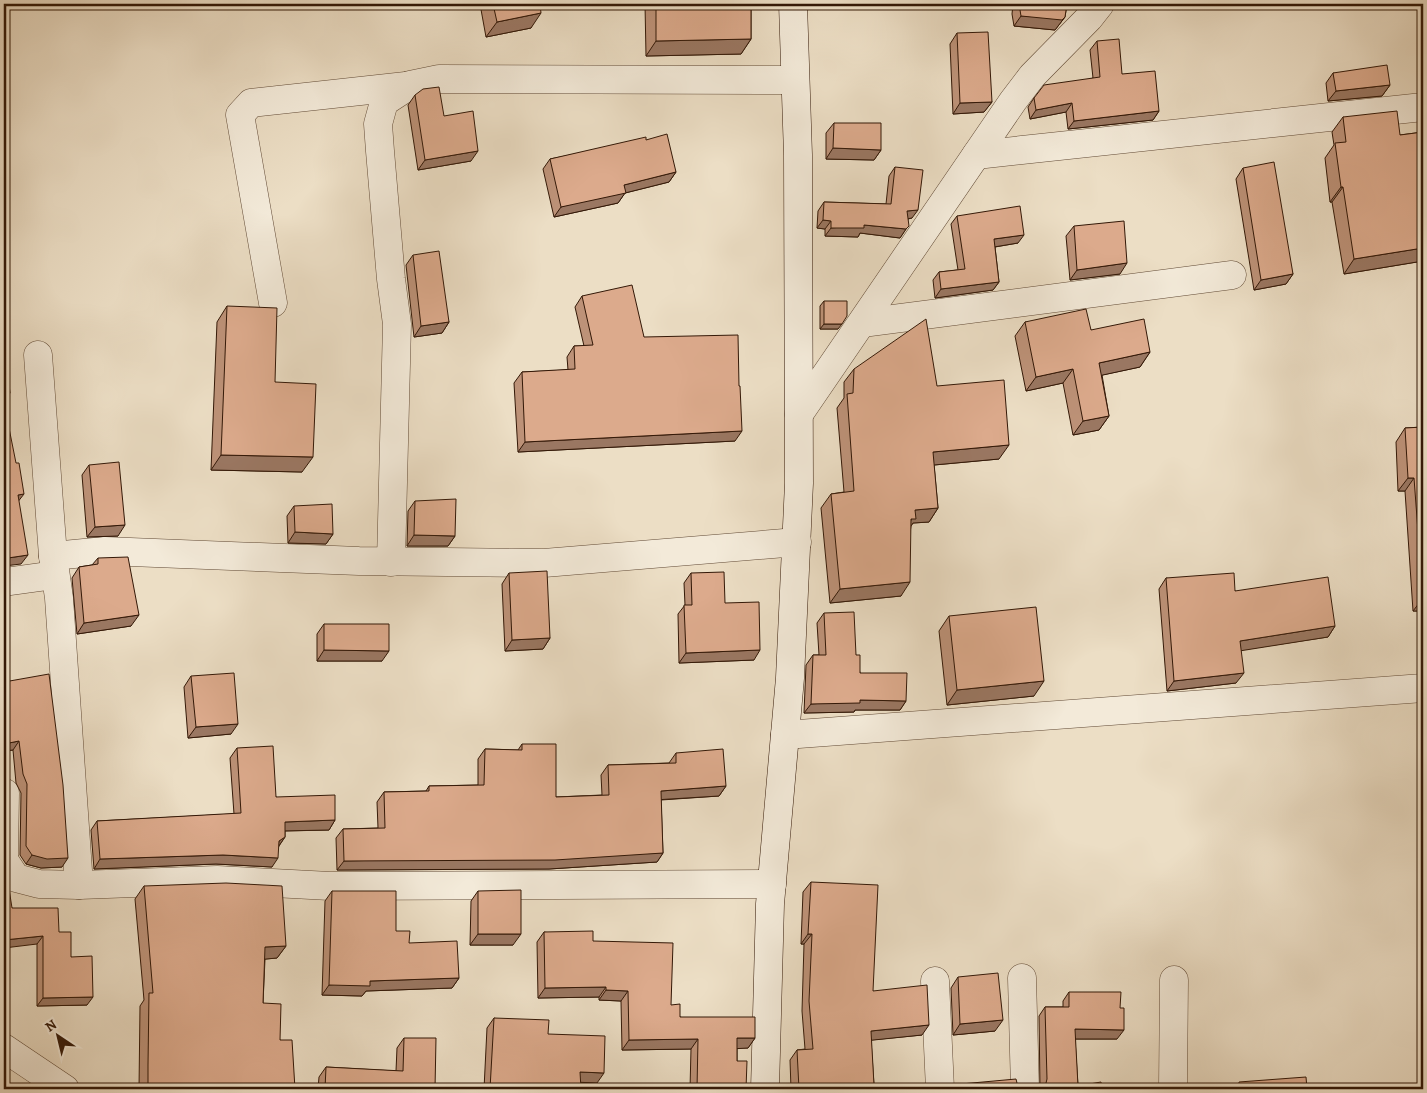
<svg xmlns="http://www.w3.org/2000/svg" width="1427" height="1093" viewBox="0 0 1427 1093" font-family="Alegreya,serif">
<style>
.lines{fill:none;stroke-linecap:round;stroke-linejoin:round}
.minor-casing{stroke:#614a36;stroke-width:29}
.secondary-casing{stroke:#331807;stroke-width:29}
.minor{stroke:#f3ead9;stroke-width:28}
.secondary{stroke:#f3ead9;stroke-width:28}
.wall{fill:#bd9278;stroke:#331807}
.shaded-wall{fill:#9a7762;stroke:#331807}
.building{fill:#dcaa8c;stroke:#331807}
</style>
<rect width="100%" height="100%" fill="#ecdec5"/>
<filter id="stains"><feTurbulence type="fractalNoise" baseFrequency=".004" numOctaves="4"/><feColorMatrix values="0 0 0 0 .2 0 0 0 0 .09 0 0 0 0 .02 0 0 0 .5 -.17"/></filter>
<radialGradient id="worn" r=".72"><stop offset=".6" stop-color="#630" stop-opacity="0"/><stop offset="1" stop-color="#630" stop-opacity=".3"/></radialGradient>
<g class="lines">
<g class="minor-casing">
<g id="minor">
<path d="M976,155L1423,107"/>
<path d="M273,303L240,115L251,103L406,86"/>
<path d="M862,323L1232,275"/>
<path d="M38,355L53,556L59,598L79,885"/>
<path d="M799,414L1013,101L1032,76L1089,18L1100,4"/>
<path d="M53,556L105,551L359,561L544,563L797,542"/>
<path d="M391,562L397,324L391,279L380,151L378,124L384,102L410,85L439,79L795,80"/>
<path d="M4,582L55,575"/>
<path d="M785,735L1423,688"/>
<path d="M4,794L5,793L4,856"/>
<path d="M4,860L16,878L39,884L79,885L217,880L330,886L772,884"/>
<path d="M1022,978L1025,1089"/>
<path d="M935,981L940,1089"/>
<path d="M4,1048L65,1089"/>
<path d="M1173,1089L1174,980"/>
</g>
</g>
<g class="secondary-casing">
<path id="secondary" d="M765,1089L770,904L790,678L799,483L798,155L793,4"/>
</g>
<use href="#minor" class="minor"/>
<use href="#secondary" class="secondary"/>
</g>
<g class="wall">
<path d="M480,4H540L531,28L486,37Z"/>
<path d="M645,4H751V39L741,54L646,56Z"/>
<path d="M1013,4H1067L1065,17L1055,30L1014,26L1012,14Z"/>
<path d="M957,33L992,102L984,112L953,114L950,44Z"/>
<path d="M1097,41L1122,74L1159,111L1153,120L1068,129L1066,112L1030,119L1028,107L1034,98L1093,78L1090,50Z"/>
<path d="M1333,73L1390,85L1382,96L1328,101L1326,83Z"/>
<path d="M415,95L444,116L471,161L418,170L408,105Z"/>
<path d="M1343,117L1400,135L1423,132V261L1344,274L1332,202H1330L1325,158L1334,145L1332,132Z"/>
<path d="M834,123L881,150L874,160L826,159V133Z"/>
<path d="M646,140L676,172L669,182L625,193L618,203L554,217L543,169L550,159Z"/>
<path d="M895,167L912,218L908,219L906,229L900,238L860,233L858,237L825,236V229L817,228L818,211L824,202L886,204L889,176Z"/>
<path d="M1243,168L1293,274L1286,284L1254,290L1236,179Z"/>
<path d="M957,216L1018,243L995,247L999,282L993,290L935,298L933,280L939,272L958,270L951,224Z"/>
<path d="M1074,226L1120,274L1070,280L1066,236Z"/>
<path d="M413,255L449,322L442,333L414,337L406,265Z"/>
<path d="M582,296L644,337L735,441L518,452L514,383L522,372L568,370L567,357L574,346H584L575,307Z"/>
<path d="M824,301L838,329H820V306Z"/>
<path d="M227,306L275,382L302,472L211,470L217,322Z"/>
<path d="M1025,322L1091,330L1150,352L1140,367L1102,375L1109,416L1099,430L1073,435L1063,383L1026,391L1015,336Z"/>
<path d="M854,369L937,386L999,459L934,465L938,508L929,522L913,523L911,526L901,596L830,603L821,508L831,494L844,492L837,408L844,398V382Z"/>
<path d="M1423,427V611H1413L1405,491H1398L1396,442L1405,428Z"/>
<path d="M89,465L118,536L87,537L82,475Z"/>
<path d="M415,501L455,536L448,546H407L408,511Z"/>
<path d="M294,506L333,534L326,544L288,543L287,516Z"/>
<path d="M98,558L131,626L77,634L72,578L79,567L92,565Z"/>
<path d="M509,573L550,638L543,649L505,651L502,584Z"/>
<path d="M691,573L725,603L754,660L679,663L678,614L685,605L684,583Z"/>
<path d="M1166,578L1235,591L1335,626L1328,637L1241,650L1236,683L1167,691L1159,589Z"/>
<path d="M824,613L856,655L860,673L906,701L900,710H855L854,712L804,713L806,665L813,655H819L817,623Z"/>
<path d="M949,616L1034,696L947,705L939,631Z"/>
<path d="M324,624L382,661H317V634Z"/>
<path d="M191,676L231,734L188,738L184,687Z"/>
<path d="M4,682L62,867L41,868L26,864L20,855L21,793L16,783L13,750L4,751Z"/>
<path d="M522,744L556,797L602,795L601,775L608,765L669,763L676,753L726,786L719,796L661,800L663,853L657,862L549,869L337,870L336,838L343,829L378,828L377,802L384,792L426,791L429,786L478,785V759L485,749L518,750Z"/>
<path d="M237,748L276,797L335,820L329,830L285,831V837L279,846L272,867L216,864L94,869L91,830L97,821L234,814L230,758Z"/>
<path d="M811,882L873,991L922,1035L871,1040L874,1085L870,1089H791L790,1060L797,1050L805,1049L802,1011L804,944H801L803,892Z"/>
<path d="M144,886L286,946L277,958L265,959L263,1003L280,1040L295,1089H139L140,1006L144,1000L135,899Z"/>
<path d="M332,891L396,931L409,943L459,978L452,988L366,991L362,996L322,995L325,901Z"/>
<path d="M478,891L513,945H470L471,901Z"/>
<path d="M12,908L59,932L71,957L87,1005L37,1006V944Z"/>
<path d="M544,932L593,941L671,1005L680,1017L755,1038L748,1048H737V1061L746,1089H690L691,1049L622,1050L621,1001L599,1000V997L538,998L537,942Z"/>
<path d="M958,977L995,1031L953,1035L951,988Z"/>
<path d="M1069,992L1117,1039H1075L1078,1086L1102,1089H1040L1039,1016L1045,1007H1063V1001Z"/>
<path d="M494,1018L548,1034L597,1083L581,1082V1089H484L487,1028Z"/>
<path d="M404,1038L435,1089H318L319,1077L326,1067L396,1071L397,1048Z"/>
</g>
<g class="shaded-wall">
<path d="M541,13L531,28L486,37L497,22Z"/>
<path d="M1021,16L1065,17L1055,30L1014,26Z"/>
<path d="M751,39L741,54L646,56L656,41Z"/>
<path d="M1390,85L1382,96L1328,101L1336,91Z"/>
<path d="M992,102L984,112L953,114L960,103Z"/>
<path d="M1072,103L1066,112L1030,119L1036,110Z"/>
<path d="M1159,111L1153,120L1068,129L1074,121Z"/>
<path d="M833,148L881,150L874,160L826,159Z"/>
<path d="M478,151L471,161L418,170L425,160Z"/>
<path d="M676,172L669,182L625,193L618,203L554,217L561,207L624,185Z"/>
<path d="M1341,187H1343L1332,202H1330Z"/>
<path d="M918,210L912,218L901,220L907,211Z"/>
<path d="M823,220L831,221L825,229L817,228Z"/>
<path d="M864,225L906,229L900,238L860,233L858,237L825,236L831,228Z"/>
<path d="M1024,235L1018,243L988,248L994,239Z"/>
<path d="M1423,248V261L1344,274L1354,259Z"/>
<path d="M1127,263L1120,274L1070,280L1077,270Z"/>
<path d="M1293,274L1286,284L1254,290L1261,280Z"/>
<path d="M999,282L993,290L935,298L941,289Z"/>
<path d="M449,322L442,333L414,337L421,326Z"/>
<path d="M824,324H842L838,329H820Z"/>
<path d="M1150,352L1140,367L1089,378L1099,363Z"/>
<path d="M1073,369L1063,383L1026,391L1036,377Z"/>
<path d="M4,392L10,393L4,401Z"/>
<path d="M1109,416L1099,430L1073,435L1083,421Z"/>
<path d="M742,431L735,441L518,452L525,442Z"/>
<path d="M1009,445L999,459L923,466L933,452Z"/>
<path d="M221,455L313,457L302,472L211,470Z"/>
<path d="M1408,478H1414L1405,491H1398Z"/>
<path d="M24,494L17,503L18,495Z"/>
<path d="M938,508L929,522L913,523L906,533L915,510Z"/>
<path d="M125,525L118,536L87,537L95,527Z"/>
<path d="M295,532L333,534L326,544L288,543Z"/>
<path d="M414,535L455,536L448,546H407Z"/>
<path d="M28,555L21,564L4,566V559L8,558Z"/>
<path d="M910,582L901,596L830,603L840,589Z"/>
<path d="M1423,598V611H1413Z"/>
<path d="M139,615L131,626L77,634L84,623Z"/>
<path d="M1335,626L1328,637L1233,652L1240,641Z"/>
<path d="M550,638L543,649L505,651L512,640Z"/>
<path d="M324,650L389,651L382,661H317Z"/>
<path d="M760,650L754,660L679,663L686,653Z"/>
<path d="M1244,673L1236,683L1167,691L1174,681Z"/>
<path d="M1044,681L1034,696L947,705L957,690Z"/>
<path d="M860,700L906,701L900,710H855L854,712L804,713L811,704Z"/>
<path d="M238,724L231,734L188,738L196,727Z"/>
<path d="M19,741L13,750L4,751V744Z"/>
<path d="M726,786L719,796L654,800L661,791Z"/>
<path d="M335,820L329,830L278,831L285,822Z"/>
<path d="M285,837L278,847L279,841Z"/>
<path d="M663,853L657,862L549,869L337,870L344,861Z"/>
<path d="M32,855L68,858L62,867L41,868L26,864Z"/>
<path d="M223,855L278,858L272,867L216,864L94,869L100,859Z"/>
<path d="M478,934H521L513,945H470Z"/>
<path d="M808,934H812L804,944H801Z"/>
<path d="M43,936L37,944L4,948V940Z"/>
<path d="M286,946L277,958L256,960L265,947Z"/>
<path d="M459,978L452,988L366,991L362,996L322,995L329,985L370,981Z"/>
<path d="M606,987L599,997L538,998L545,988Z"/>
<path d="M606,990L628,991L621,1001L599,1000Z"/>
<path d="M93,997L87,1005L37,1006L43,998Z"/>
<path d="M1003,1020L995,1031L953,1035L960,1024Z"/>
<path d="M929,1025L922,1035L864,1041L871,1031Z"/>
<path d="M1075,1029L1124,1030L1117,1039H1068Z"/>
<path d="M737,1038H755L748,1048L730,1049Z"/>
<path d="M698,1039L691,1049L622,1050L629,1040Z"/>
<path d="M580,1072L604,1073L597,1083L573,1082Z"/>
<path d="M874,1085L870,1089H838L840,1087Z"/>
</g>
<g class="building">
<path d="M493,4H540L541,13L497,22Z"/>
<path d="M656,4H751V39L656,41Z"/>
<path d="M1019,4H1067L1065,17L1062,20L1021,16Z"/>
<path d="M988,32L992,102L960,103L957,33Z"/>
<path d="M1119,39L1122,74L1155,71L1159,111L1074,121L1072,103L1036,110L1034,98L1044,85L1100,77L1097,41Z"/>
<path d="M1387,65L1390,85L1336,91L1333,73Z"/>
<path d="M439,87L444,116L473,111L478,151L425,160L415,95L423,89Z"/>
<path d="M1397,111L1400,135L1423,132V248L1354,259L1343,187H1341L1335,143L1346,142L1343,117Z"/>
<path d="M834,123H881V150L833,148Z"/>
<path d="M667,134L676,172L624,185L626,193L561,207L550,159L646,137V140Z"/>
<path d="M1274,162L1293,274L1261,280L1243,168Z"/>
<path d="M895,167L923,170L918,210L907,211L909,226L906,229L864,225V228H831V221L823,220L824,202L891,204Z"/>
<path d="M1020,206L1024,235L994,239L999,282L941,289L939,272L965,269L957,216Z"/>
<path d="M1124,221L1127,263L1077,270L1074,226Z"/>
<path d="M439,251L449,322L421,326L413,255Z"/>
<path d="M632,285L644,337L738,335L739,386H740L742,431L525,442L522,372L575,369L574,346L593,345L582,296Z"/>
<path d="M824,301H847V316L842,324H824Z"/>
<path d="M227,306L277,308L275,382L316,384L313,457L221,455Z"/>
<path d="M1086,309L1091,330L1144,319L1150,352L1099,363L1109,416L1083,421L1073,369L1036,377L1025,322Z"/>
<path d="M926,319L937,386L1004,380L1009,445L933,452L938,508L915,510L916,519H911L910,582L840,589L831,494L854,491L847,394L853,393L854,369Z"/>
<path d="M4,344L10,393L4,392Z"/>
<path d="M4,403L16,463H19L24,494L18,495L28,555L8,558L4,559Z"/>
<path d="M1423,427V598L1414,478H1408L1405,428Z"/>
<path d="M119,462L125,525L95,527L89,465Z"/>
<path d="M456,499L455,536L414,535L415,501Z"/>
<path d="M332,504L333,534L295,532L294,506Z"/>
<path d="M128,557L139,615L84,623L79,567L98,564V558Z"/>
<path d="M547,571L550,638L512,640L509,573Z"/>
<path d="M724,572L725,603L759,602L760,650L686,653L684,605H692L691,573Z"/>
<path d="M1234,573L1235,591L1328,577L1335,626L1240,641L1244,673L1174,681L1166,578Z"/>
<path d="M1036,607L1044,681L957,690L949,616Z"/>
<path d="M854,612L856,655H860V673H907L906,701L860,700V703L811,704L813,655H826L824,613Z"/>
<path d="M324,624H389V651L324,650Z"/>
<path d="M234,673L238,724L196,727L191,676Z"/>
<path d="M49,674L63,785L68,858L47,859L32,855L26,846L27,784L23,774L19,741L4,744V682Z"/>
<path d="M522,744H556V797L609,795L608,765L676,763V753L723,749L726,786L661,791L663,853L555,860L344,861L343,829L385,828L384,792L429,791V786L484,785L485,749L522,750Z"/>
<path d="M273,746L276,797L335,795V820L285,822V837L279,841L278,858L223,855L100,859L97,821L241,813L237,748Z"/>
<path d="M4,871L7,876L12,908H58L59,932H71V957L92,956L93,997L43,998V936L4,940Z"/>
<path d="M811,882L878,885L873,991L927,985L929,1025L871,1031L874,1085L840,1087V1089H799L797,1050L813,1049L809,1001L812,934H808Z"/>
<path d="M226,883L282,886L286,946L265,947L263,1003L281,1004L280,1040H292L295,1089H148V1065L149,993H153L144,886Z"/>
<path d="M521,890V934H478V891Z"/>
<path d="M332,891H396V931H410L409,943L457,941L459,978L370,981V986L329,985Z"/>
<path d="M593,931V941L673,943L671,1005L680,1004V1017H755V1038H737V1061H747L746,1089H697L698,1039L629,1040L628,991L606,990V987L545,988L544,932Z"/>
<path d="M998,973L1003,1020L960,1024L958,977Z"/>
<path d="M1069,992H1121L1120,1008H1124V1030L1075,1029L1078,1086L1101,1082L1102,1089H1043L1045,1087L1047,1079L1045,1007H1069Z"/>
<path d="M494,1018L549,1020L548,1034L605,1036L604,1073L580,1072L581,1089H490Z"/>
<path d="M404,1038H436L435,1089H325L326,1067L403,1071Z"/>
<path d="M1306,1077L1307,1089H1205L1239,1088V1082Z"/>
<path d="M1016,1079L1018,1087L1020,1089H958L960,1087L961,1084Z"/>
</g>
<rect width="1427" height="1093" fill="none" stroke="#ecdec5" stroke-width="20"/>
<rect x="5" y="5" width="1417" height="1083" fill="none" stroke="#331807" stroke-width="2.5"/>
<rect x="10" y="10" width="1407" height="1073" fill="none" stroke="#331807"/>
<g transform="translate(58 1036) rotate(325)" stroke="#f3ead9" stroke-width="4" paint-order="stroke">
<path d="M0-4L9 19L0 12L-9 19Z" fill="#331807"/>
<text y="-8" font-size="14" font-weight="bold" text-anchor="middle" fill="#331807">N</text>
</g>
<rect width="100%" height="100%" filter="url(#stains)"/>
<rect width="100%" height="100%" fill="url(#worn)"/>
</svg>
